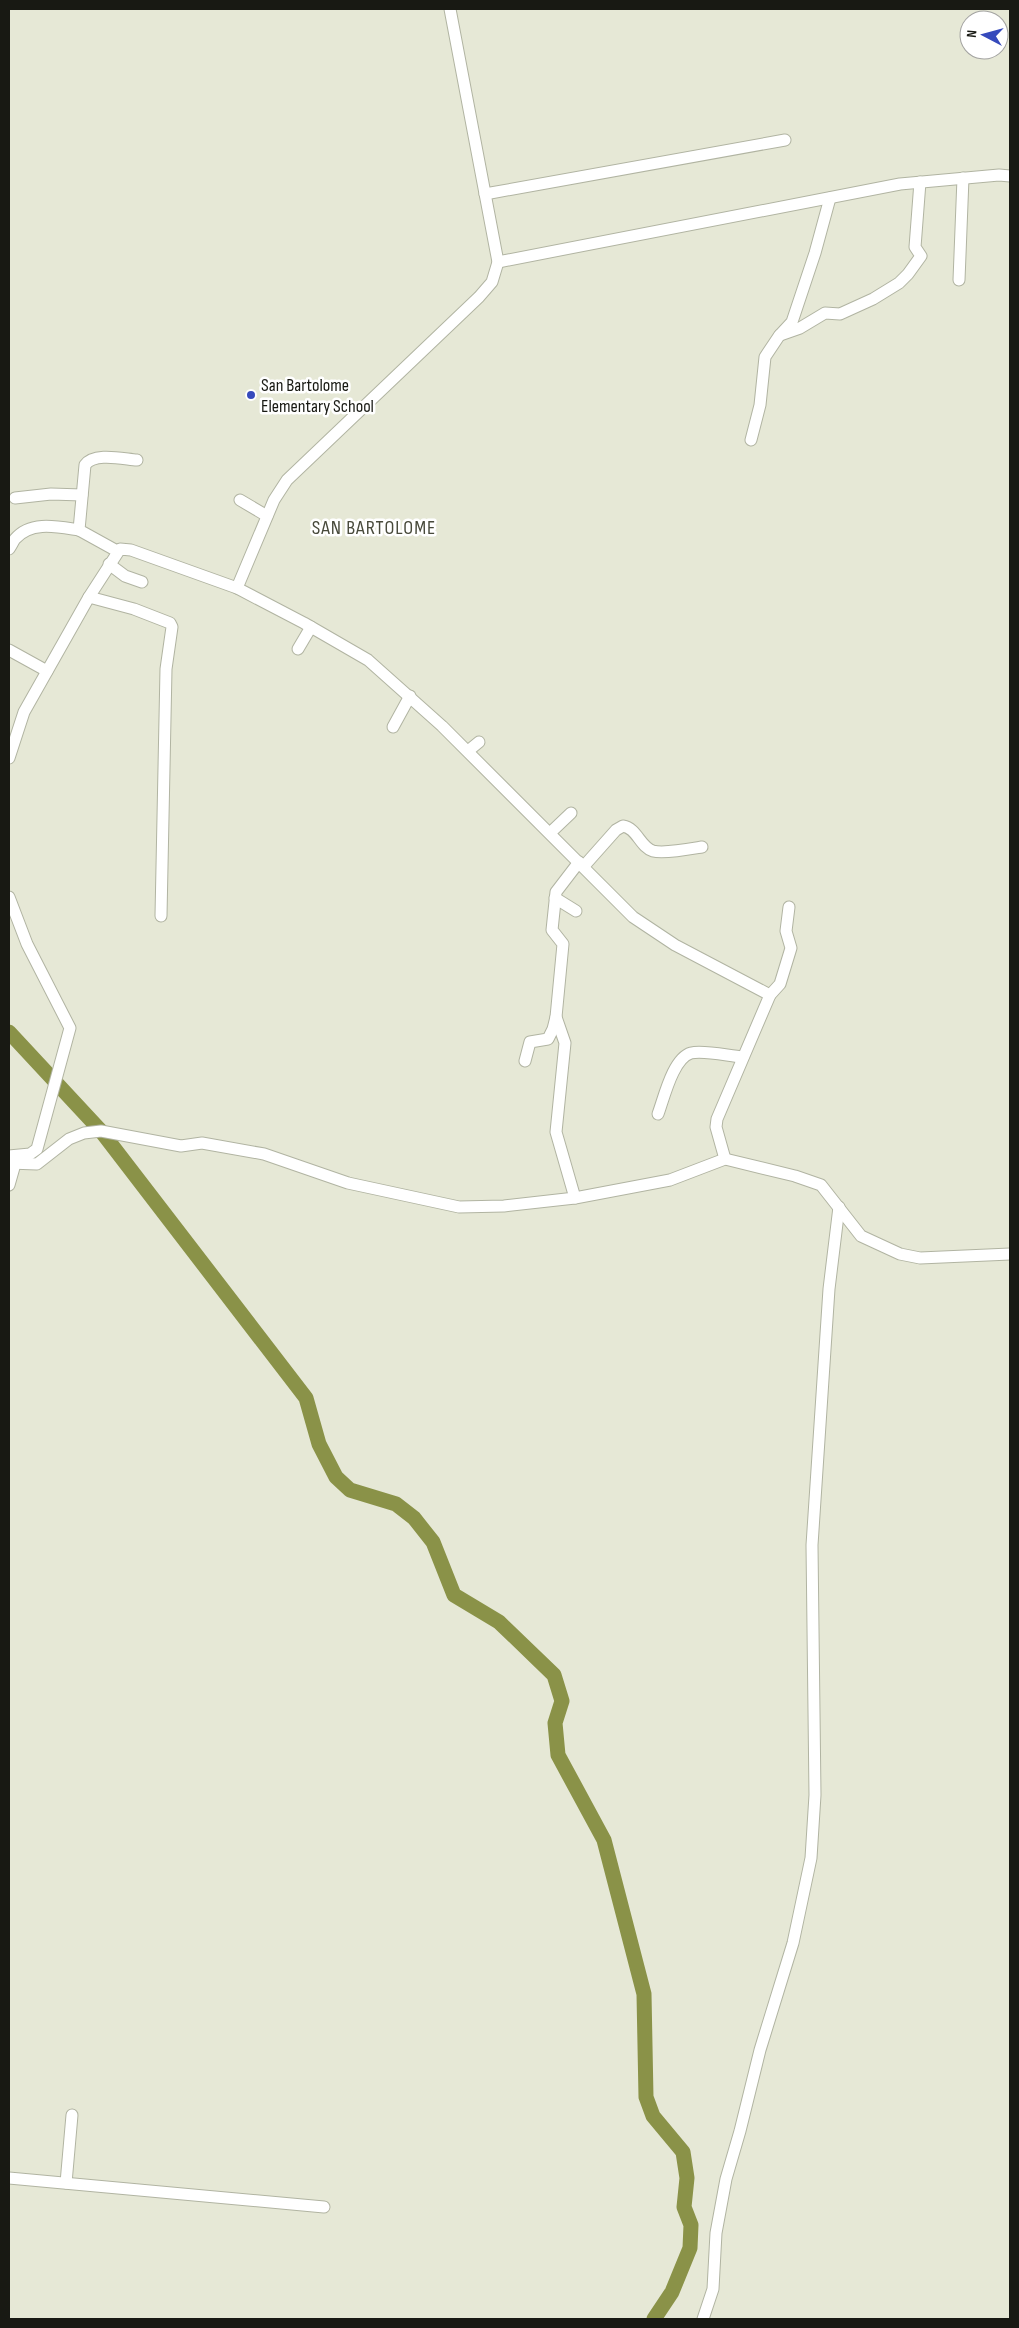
<svg xmlns="http://www.w3.org/2000/svg" width="1019" height="2328" viewBox="0 0 1019 2328" font-family="'Sofia Sans Condensed',sans-serif">
<style>
.lines{fill:none;stroke-linecap:round;stroke-linejoin:round}
.river{stroke:#8a9248;stroke-width:15}
.minor-casing{stroke:#b1b4a2;stroke-width:13}
.minor{stroke:#fff;stroke-width:11}
.poi-dot{fill:#364abc;stroke:#fff;stroke-width:2}
.labels{text-anchor:middle;stroke-width:5;stroke-linejoin:round;paint-order:stroke}
.poi-label{font-size:18px;fill:#181913;stroke:#fff;text-anchor:start}
.quarter-label{font-size:20px;letter-spacing:1px;fill:#484a3b;stroke:#fff}
</style>
<rect width="100%" height="100%" fill="#e6e8d6"/>
<g class="lines">
<path class="river" d="M9,1032L101,1131L306,1398L319,1444L336,1477L350,1490L396,1504L414,1518L433,1542L454,1595L499,1622L554,1675L562,1701L555,1723L558,1755L604,1840L644,1994L646,2097L653,2116L683,2152L687,2178L684,2207L691,2225L690,2248L672,2292L654,2319"/>
<g class="minor-casing">
<g id="minor">
<path d="M485,194L785,140"/>
<path d="M498,262L900,184L999,175L1010,176"/>
<path d="M959,280L963,178"/>
<path d="M780,335L800,328L825,313L840,314L873,299L899,283L908,274L921,256L915,247L920,182"/>
<path d="M751,440L760,405L765,357L779,336L792,322L815,253L830,198"/>
<path d="M15,498L51,494L82,495"/>
<path d="M240,500L267,516"/>
<path d="M9,549C11,546 13,542 15,539C31,520 59,527 79,530"/>
<path d="M117,551L79,530L85,465C94,452 123,459 137,460"/>
<path d="M109,564L125,576L142,582"/>
<path d="M237,588L274,500L287,480L479,297L492,282L498,262L450,9"/>
<path d="M89,597L134,609L170,623L172,627L166,669L161,916"/>
<path d="M298,649L311,627"/>
<path d="M9,650L47,671"/>
<path d="M393,727L410,696"/>
<path d="M468,751L479,742"/>
<path d="M9,758L24,712L89,597L120,549L131,550L237,588L304,623L368,660L442,726L633,917L675,945L770,995L717,1119L716,1127L725,1159"/>
<path d="M550,833L571,813"/>
<path d="M584,866L616,830L623,826C637,828 640,847 653,851C664,854 690,849 702,847"/>
<path d="M9,897L27,944L70,1028L37,1149L30,1154L9,1156"/>
<path d="M555,898L576,911"/>
<path d="M770,995L780,984L791,948L786,931L789,907"/>
<path d="M525,1061L530,1042L548,1039L553,1029L556,1017"/>
<path d="M658,1114C664,1098 673,1058 691,1053C704,1050 729,1056 743,1057"/>
<path d="M9,1163L37,1164L69,1139L84,1133L101,1131L181,1146L202,1143L264,1154L348,1183L459,1207L504,1206L575,1198L670,1180L725,1159L795,1176L821,1185L861,1236L900,1254L920,1258L1010,1254"/>
<path d="M9,1185L15,1164"/>
<path d="M575,1198L556,1132L565,1043L556,1017L563,944L552,930L556,892L579,862"/>
<path d="M9,2178L324,2207"/>
<path d="M66,2183L72,2115"/>
<path d="M703,2319L713,2289L716,2233L726,2179L740,2131L760,2050L793,1943L811,1858L815,1795L812,1545L829,1289L839,1207"/>
</g>
</g>
<use href="#minor" class="minor"/>
</g>
<circle class="poi-dot" cx="251" cy="395" r="5"/>
<g class="labels">
<g class="poi-label">
<text x="261" y="391">San Bartolome<tspan x="261" dy="21">Elementary School</tspan></text>
</g>
<g class="quarter-label">
<text x="374" y="534">SAN BARTOLOME</text>
</g>
</g>
<rect width="1019" height="2328" fill="none" stroke="#181913" stroke-width="20"/>
<g transform="translate(984 35) rotate(276)"><circle r="24" fill="#ffffff" stroke="#a3a3a1"/>
<path d="M0-4L9 19L0 12L-9 19Z" fill="#364abc"/>
<text y="-8" font-size="14" font-weight="bold" text-anchor="middle" fill="#181913">N</text>
</g>
</svg>
